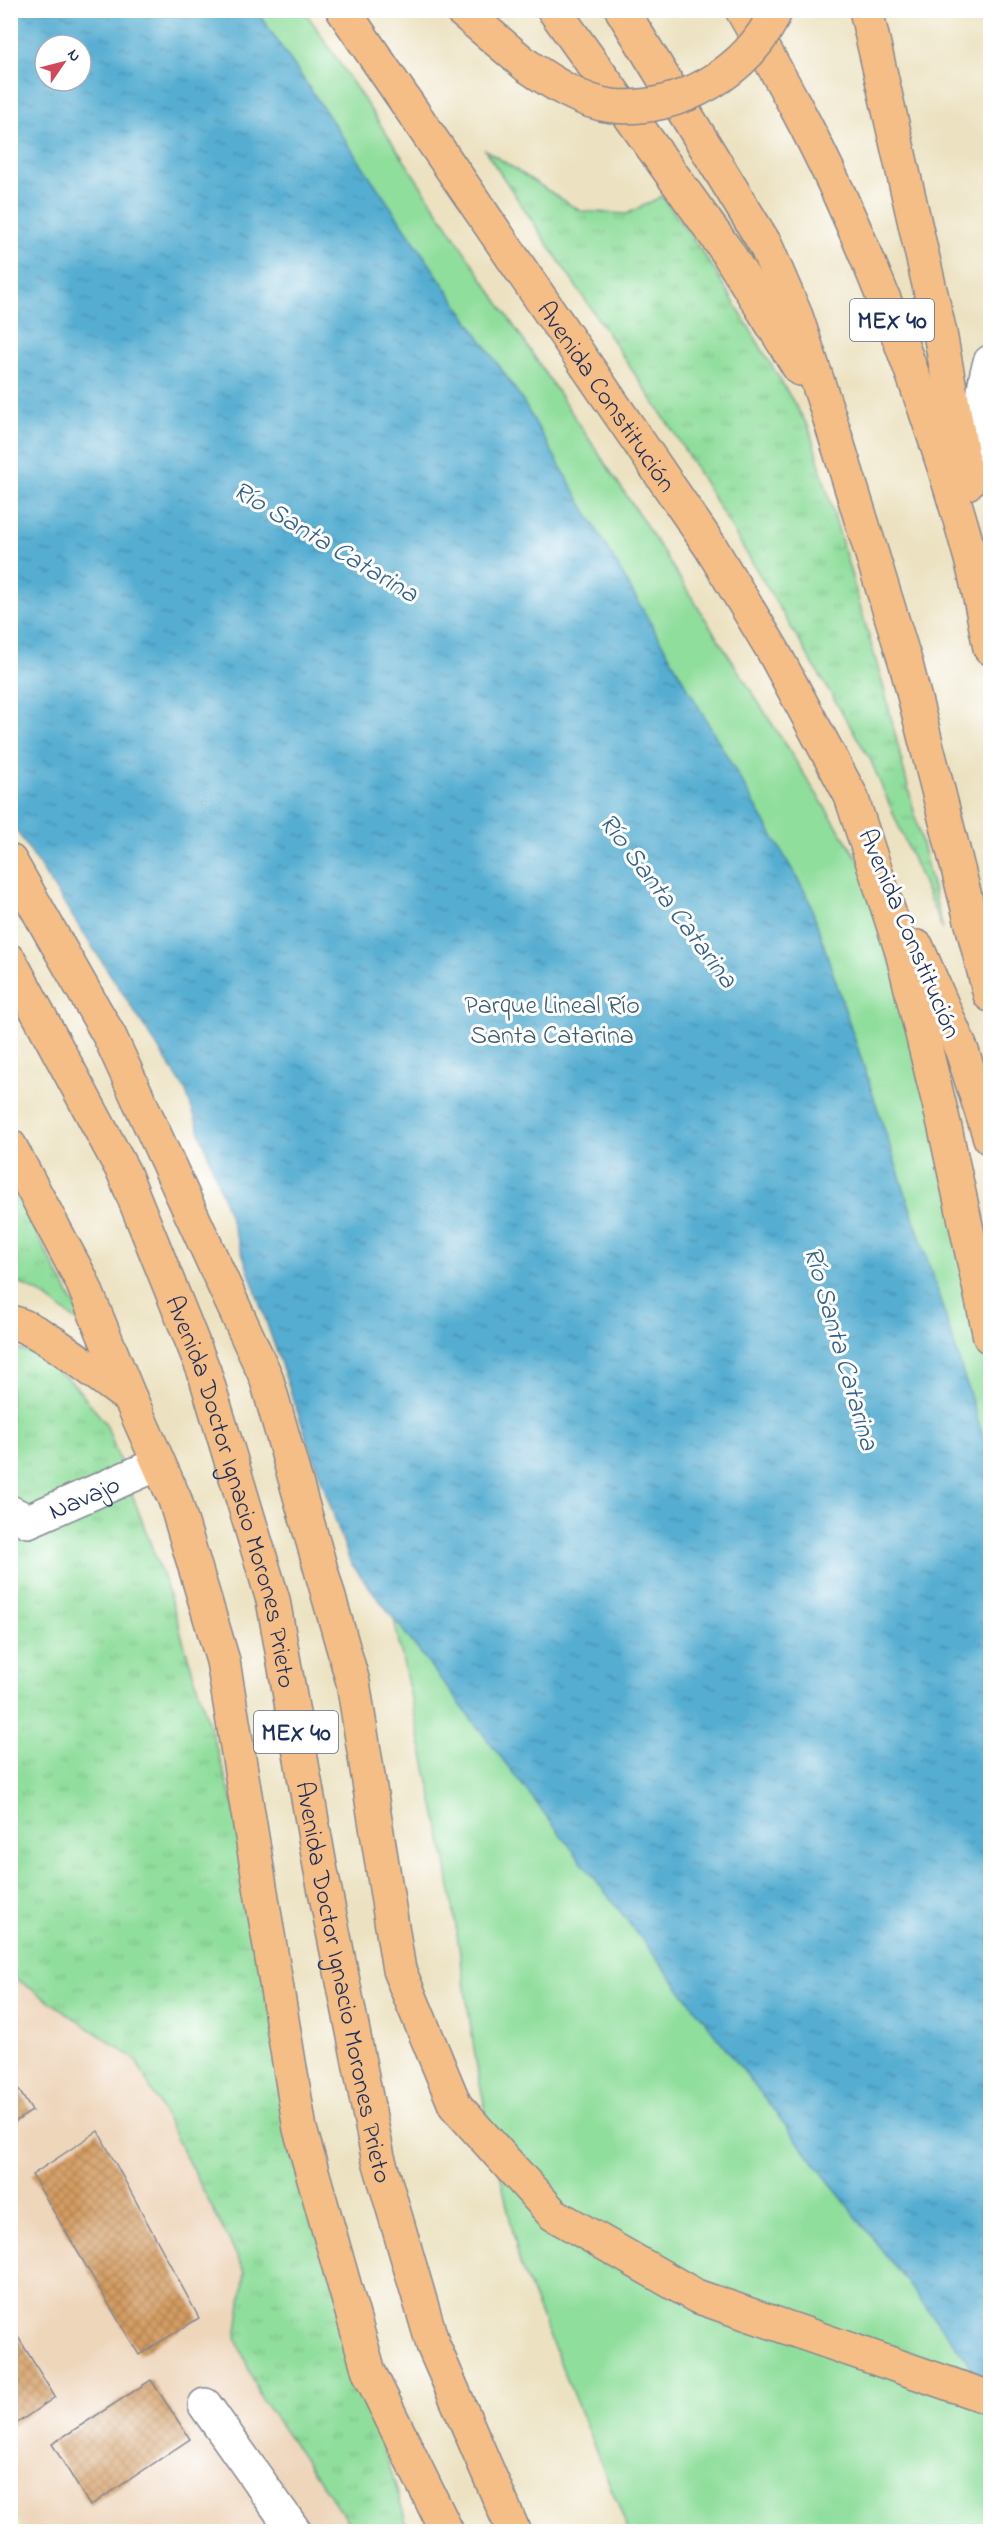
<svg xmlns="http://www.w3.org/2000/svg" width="1001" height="2542" viewBox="0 0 1001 2542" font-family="'Indie Flower',sans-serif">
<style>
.built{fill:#eed6bb}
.grass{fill:url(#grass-tufts);stroke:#56867d;stroke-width:1.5}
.park{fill:#90de9c;stroke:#56867d;stroke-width:1.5;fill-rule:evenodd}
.water{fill:url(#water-ripples);stroke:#386e98;stroke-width:1.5;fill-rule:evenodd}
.building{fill:url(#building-cross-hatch)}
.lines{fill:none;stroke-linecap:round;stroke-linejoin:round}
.minor-casing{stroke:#848890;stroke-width:36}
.highway-casing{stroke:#848890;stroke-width:36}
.minor{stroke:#fff;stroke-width:33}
.highway{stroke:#f6be87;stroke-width:33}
.highway-bridge-casing{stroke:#848890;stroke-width:36;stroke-linecap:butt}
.highway-bridge{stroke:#f6be87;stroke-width:33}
.labels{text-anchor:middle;stroke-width:6;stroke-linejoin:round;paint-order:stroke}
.shield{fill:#fff;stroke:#5f6d8e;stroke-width:1.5}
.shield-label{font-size:24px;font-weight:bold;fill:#1b2f5e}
.street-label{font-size:26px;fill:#1b2f5e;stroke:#fff}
.park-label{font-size:26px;fill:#385b6e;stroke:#fff}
.water-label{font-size:27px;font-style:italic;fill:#32618c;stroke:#fff}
</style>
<defs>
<pattern id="grass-tufts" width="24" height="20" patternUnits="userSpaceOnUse" patternTransform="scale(1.5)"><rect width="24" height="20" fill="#90de9c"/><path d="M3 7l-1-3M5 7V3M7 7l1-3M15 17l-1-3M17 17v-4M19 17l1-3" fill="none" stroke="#7cbf89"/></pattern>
<pattern id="water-ripples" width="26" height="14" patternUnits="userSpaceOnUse" patternTransform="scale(1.5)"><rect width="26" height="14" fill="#54add1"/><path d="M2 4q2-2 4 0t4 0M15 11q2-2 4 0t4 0" fill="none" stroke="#458dad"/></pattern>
<pattern id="building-cross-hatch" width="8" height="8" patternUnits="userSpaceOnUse" patternTransform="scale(1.5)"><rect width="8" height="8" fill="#d49c61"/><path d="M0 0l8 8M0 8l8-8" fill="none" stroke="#ab8053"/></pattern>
</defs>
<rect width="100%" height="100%" fill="#fff"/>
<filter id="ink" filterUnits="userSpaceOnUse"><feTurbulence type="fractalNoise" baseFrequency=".0167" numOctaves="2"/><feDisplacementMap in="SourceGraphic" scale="12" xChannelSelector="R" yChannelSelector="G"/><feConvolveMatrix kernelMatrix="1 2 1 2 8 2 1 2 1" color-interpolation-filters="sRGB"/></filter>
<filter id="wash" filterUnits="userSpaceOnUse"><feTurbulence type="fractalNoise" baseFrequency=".008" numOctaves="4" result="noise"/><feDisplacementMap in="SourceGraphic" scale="24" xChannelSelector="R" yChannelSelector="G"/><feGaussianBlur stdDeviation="1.35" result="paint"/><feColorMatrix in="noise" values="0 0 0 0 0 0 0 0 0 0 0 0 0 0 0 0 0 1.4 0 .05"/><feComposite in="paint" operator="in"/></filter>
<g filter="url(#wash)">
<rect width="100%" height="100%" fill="#ece2c1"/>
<path class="built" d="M11,1975L136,2060L245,2272L236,2339L261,2398L355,2531H25L11,2508Z"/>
<g class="grass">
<path d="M484,149L580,211L627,214L662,196L714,269L809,428L884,689L943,930L870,759L675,434Z"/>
<path d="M10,1184L88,1330L43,1295L11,1279Z"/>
<path d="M10,1347L35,1354L73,1383L106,1424L168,1591L233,1803L314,2215L409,2531H355L261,2398L236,2339L245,2272L136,2060L11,1975Z"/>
</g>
<path class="park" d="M11,11H305L642,519L868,875L990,1304V2531L629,2532L520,2264L478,2075L446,1861L384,1573ZM45,45H81V81H45Z"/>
<path class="water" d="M11,11H257L521,398L808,897L935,1283L990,1459V2407L973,2368L350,1562L185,1089L11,822ZM45,45H81V81H45Z"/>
<g id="blocks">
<g class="building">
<path d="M10,2076L32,2111L10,2125Z"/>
<path d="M98,2131L199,2318L139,2355L32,2175Z"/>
<path d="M10,2324L55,2397L10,2428Z"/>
<path d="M151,2380L190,2439L90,2506L52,2444Z"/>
</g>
</g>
</g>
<g filter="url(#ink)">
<use href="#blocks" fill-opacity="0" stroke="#848890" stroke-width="1.5"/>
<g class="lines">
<g class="minor-casing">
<g id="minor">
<path d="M990,362C978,399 984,433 990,470"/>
<path id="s1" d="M10,1512L28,1521L158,1464"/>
<path d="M205,2405L295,2532"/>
</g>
</g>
<g class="highway-casing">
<g id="highway">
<path id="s2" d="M343,10L710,546L772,649L851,796L902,952L945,1128L990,1337"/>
<path d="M461,10L526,65"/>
<path d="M554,10L726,250L800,369"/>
<path d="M622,10L765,244L796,316L829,416L906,664L990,995"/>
<path d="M742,10C776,70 810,130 838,192C892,310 937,434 971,559C979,589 984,619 990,648"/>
<path d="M866,10L940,333L967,483"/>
<path d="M10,861L110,1037L266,1377L353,1682L399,1970L455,2105L553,2214L696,2296L990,2398"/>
<path d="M917,947L962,1051L990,1138"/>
<path id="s3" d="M10,961L124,1173L204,1371L273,1600L320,1866L378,2157L433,2345L514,2532"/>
<path d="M10,1146L81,1279L130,1398L175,1500L223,1661L300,2129L369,2372L447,2532"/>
<path d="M10,1322C41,1327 101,1379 130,1398"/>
</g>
</g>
<use href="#minor" class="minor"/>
<use href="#highway" class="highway"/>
<g class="highway-bridge-casing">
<path id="highway-bridge" d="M526,65C551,82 581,102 612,106C677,113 751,71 776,10"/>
</g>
<use href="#highway-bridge" class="highway-bridge"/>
</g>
</g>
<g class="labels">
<g class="shield">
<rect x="850" y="299" width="84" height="42" rx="4.5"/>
<rect x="254" y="1711" width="84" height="42" rx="4.5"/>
</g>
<g class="shield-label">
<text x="892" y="328">MEX 40</text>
<text x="296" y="1740">MEX 40</text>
</g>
<g class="street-label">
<text dy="9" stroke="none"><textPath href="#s2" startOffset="468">Avenida Constitución</textPath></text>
<text transform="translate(911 933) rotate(67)" y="9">Avenida Constitución</text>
<text dy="9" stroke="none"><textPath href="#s3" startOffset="578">Avenida Doctor Ignacio Morones Prieto</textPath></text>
<text dy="9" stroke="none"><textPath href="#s1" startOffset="81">Navajo</textPath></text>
<text dy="9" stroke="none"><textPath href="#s3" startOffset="1082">Avenida Doctor Ignacio Morones Prieto</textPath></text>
</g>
<g class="park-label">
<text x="552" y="1013">Parque Lineal Río<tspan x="552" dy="30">Santa Catarina</tspan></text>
</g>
<g class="water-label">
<text transform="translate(326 541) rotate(31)" y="9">Río Santa Catarina</text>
<text transform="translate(669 900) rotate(53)" y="9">Río Santa Catarina</text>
<text transform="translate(842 1348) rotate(74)" y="9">Río Santa Catarina</text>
</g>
</g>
<rect width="1001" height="2542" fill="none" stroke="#fff" stroke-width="36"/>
<g transform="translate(63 63) rotate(55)"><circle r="28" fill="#ffffff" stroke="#a4acbf" stroke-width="1.5"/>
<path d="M0-4.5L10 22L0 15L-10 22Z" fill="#d1495b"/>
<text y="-9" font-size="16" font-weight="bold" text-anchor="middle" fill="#1b2f5e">N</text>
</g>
</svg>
